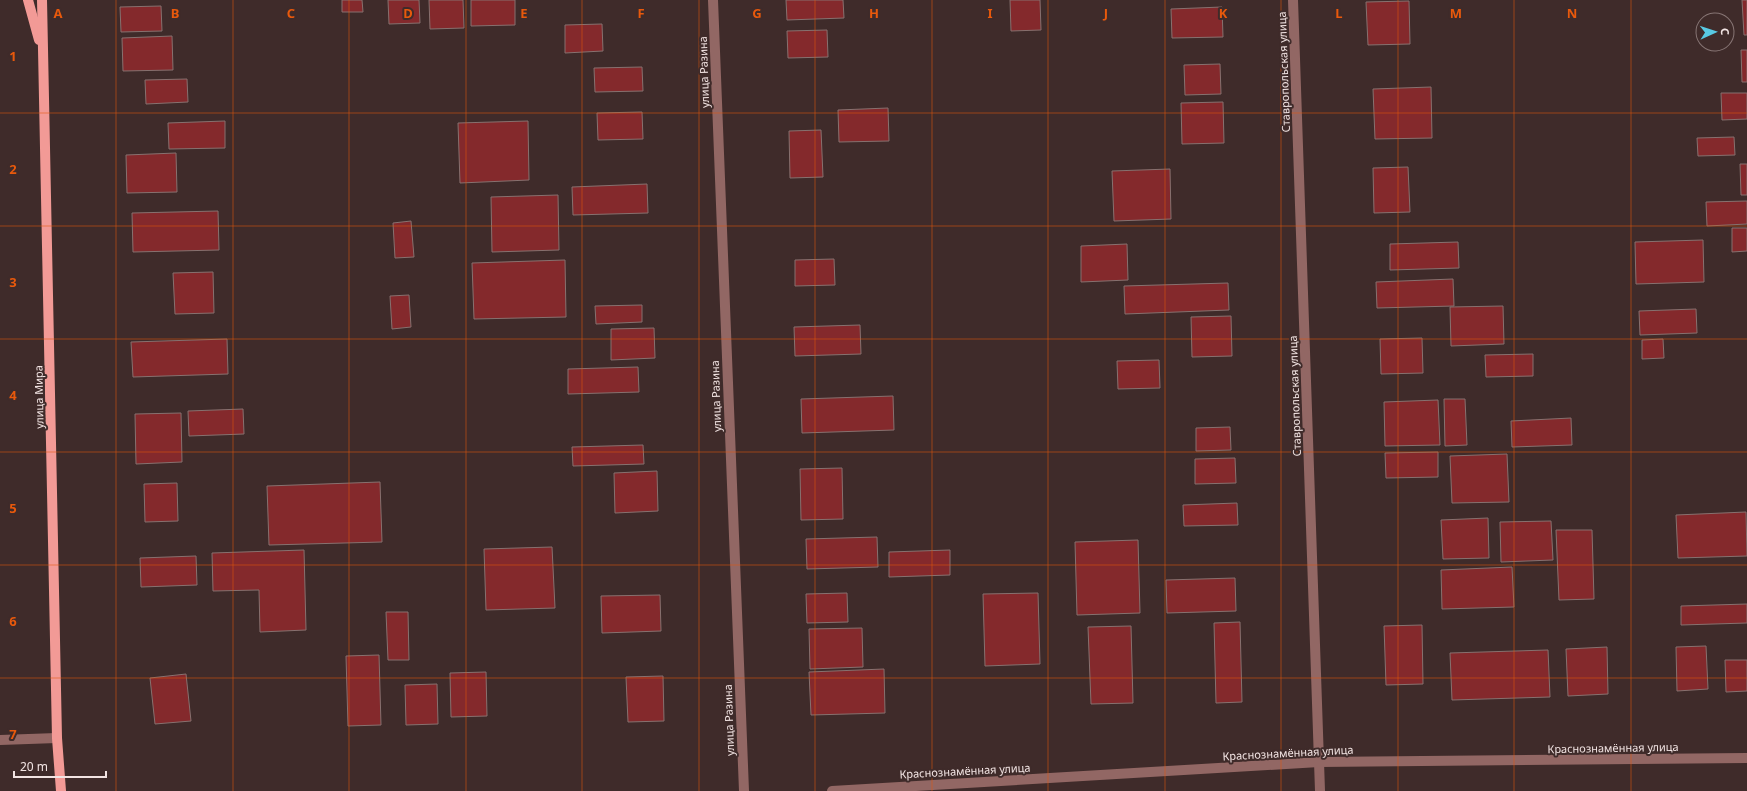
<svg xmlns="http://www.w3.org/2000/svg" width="1747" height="791" viewBox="0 0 1747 791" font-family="'Noto Sans',sans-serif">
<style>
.building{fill:#84292c;stroke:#87716f}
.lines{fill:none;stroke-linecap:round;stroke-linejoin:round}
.minor{stroke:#926764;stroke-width:10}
.major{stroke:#f29a96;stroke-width:10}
.grid{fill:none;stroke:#e8590c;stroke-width:1;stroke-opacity:0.55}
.labels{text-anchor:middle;stroke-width:4;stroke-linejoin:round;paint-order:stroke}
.street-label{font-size:11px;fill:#f2e4e3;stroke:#3f2b2a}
.grid-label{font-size:13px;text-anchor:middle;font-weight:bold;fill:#e8590c;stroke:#3f2b2a;stroke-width:4;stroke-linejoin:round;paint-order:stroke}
</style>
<rect width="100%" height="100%" fill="#3f2b2a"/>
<g class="building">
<path d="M342,0H362L363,12H342Z"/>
<path d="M388,0H419L420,23L389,24Z"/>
<path d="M429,0H463L464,28L430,29Z"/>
<path d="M471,0H515V25L471,26Z"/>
<path d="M786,0H843L844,18L787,20Z"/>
<path d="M1010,0H1040L1041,30L1011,31Z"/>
<path d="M1742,0H1747V35H1744Z"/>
<path d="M1409,1L1410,44L1368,45L1366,2Z"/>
<path d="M161,6L162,31L121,32L120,7Z"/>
<path d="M1222,7L1223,37L1172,38L1171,9Z"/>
<path d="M602,24L603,51L565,53V25Z"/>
<path d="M827,30L828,57L788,58L787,31Z"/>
<path d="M172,36L173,70L123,71L122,38Z"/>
<path d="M1741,50H1747V82H1742Z"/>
<path d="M1220,64L1221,94L1185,95L1184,65Z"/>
<path d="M642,67L643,91L595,92L594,68Z"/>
<path d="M187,79L188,102L146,104L145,80Z"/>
<path d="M1431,87L1432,138L1375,139L1373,89Z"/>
<path d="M1721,93H1747V119L1722,120Z"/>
<path d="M1223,102L1224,143L1182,144L1181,103Z"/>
<path d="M888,108L889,141L839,142L838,110Z"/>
<path d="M642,112L643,139L598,140L597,113Z"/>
<path d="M225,121V148L169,149L168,123Z"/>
<path d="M528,121L529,180L460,183L458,123Z"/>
<path d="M821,130L823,177L790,178L789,131Z"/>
<path d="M1734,137L1735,155L1698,156L1697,138Z"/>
<path d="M176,153L177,192L127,193L126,155Z"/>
<path d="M1740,164H1747V195H1741Z"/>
<path d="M1408,167L1410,212L1374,213L1373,168Z"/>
<path d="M1170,169L1171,219L1114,221L1112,171Z"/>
<path d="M647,184L648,213L573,215L572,187Z"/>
<path d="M558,195L559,250L492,252L491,197Z"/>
<path d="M1747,201V224L1707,226L1706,202Z"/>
<path d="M218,211L219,250L133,252L132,213Z"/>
<path d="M411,221L414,257L395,258L393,223Z"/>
<path d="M1732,228H1747V251L1732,252Z"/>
<path d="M1703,240L1704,282L1636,284L1635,242Z"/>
<path d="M1458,242L1459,268L1390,270V244Z"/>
<path d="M1127,244L1128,280L1081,282V246Z"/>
<path d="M834,259L835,285L795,286V260Z"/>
<path d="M565,260L566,317L474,319L472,263Z"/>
<path d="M213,272L214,313L175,314L173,273Z"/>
<path d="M1453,279L1454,306L1377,308L1376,282Z"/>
<path d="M1228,283L1229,310L1125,314L1124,286Z"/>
<path d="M409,295L411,327L392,329L390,296Z"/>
<path d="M642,305V322L596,324L595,306Z"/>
<path d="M1503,306L1504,344L1451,346L1450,307Z"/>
<path d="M1696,309L1697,333L1640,335L1639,311Z"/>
<path d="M1231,316L1232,356L1192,357L1191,317Z"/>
<path d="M860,325L861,354L795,356L794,327Z"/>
<path d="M654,328L655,358L611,360V329Z"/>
<path d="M1422,338L1423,373L1381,374L1380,339Z"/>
<path d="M227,339L228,374L133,377L131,342Z"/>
<path d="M1663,339L1664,358L1642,359V340Z"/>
<path d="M1533,354V376L1486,377L1485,355Z"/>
<path d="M1159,360L1160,388L1118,389L1117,361Z"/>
<path d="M638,367L639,392L568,394V369Z"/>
<path d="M893,396L894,430L802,433L801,399Z"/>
<path d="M1444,399H1465L1467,445L1445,446Z"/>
<path d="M1438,400L1440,445L1385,446L1384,402Z"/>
<path d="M243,409L244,434L189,436L188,411Z"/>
<path d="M181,413L182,462L136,464L135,414Z"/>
<path d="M1571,418L1572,445L1512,447L1511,421Z"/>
<path d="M1230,427L1231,450L1196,451V428Z"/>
<path d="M643,445L644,464L573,466L572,447Z"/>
<path d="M1438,452V477L1386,478L1385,453Z"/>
<path d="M1507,454L1509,502L1452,503L1450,456Z"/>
<path d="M1235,458L1236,483L1195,484V459Z"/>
<path d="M842,468L843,519L801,520L800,469Z"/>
<path d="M657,471L658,511L615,513L614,473Z"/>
<path d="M380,482L382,542L269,545L267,486Z"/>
<path d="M177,483L178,521L145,522L144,484Z"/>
<path d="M1237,503L1238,525L1184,526L1183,505Z"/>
<path d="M1746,512L1747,556L1678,558L1676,515Z"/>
<path d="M1488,518L1489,558L1443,559L1441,520Z"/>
<path d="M1551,521L1553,560L1501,562L1500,522Z"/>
<path d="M1556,530H1592L1594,599L1559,600Z"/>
<path d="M877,537L878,567L807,569L806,539Z"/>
<path d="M1138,540L1140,613L1077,615L1075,542Z"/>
<path d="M552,547L555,608L486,610L484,549Z"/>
<path d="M304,550L306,630L260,632L259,590L213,591L212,553Z"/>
<path d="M950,550V575L889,577V552Z"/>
<path d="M196,556L197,585L141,587L140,558Z"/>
<path d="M1512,567L1514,607L1442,609L1441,570Z"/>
<path d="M1235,578L1236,611L1167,613L1166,580Z"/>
<path d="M847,593L848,622L807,623L806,594Z"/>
<path d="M1038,593L1040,664L985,666L983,594Z"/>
<path d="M660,595L661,631L602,633L601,596Z"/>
<path d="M1747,604V623L1681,625V606Z"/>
<path d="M386,612H408L409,660H388Z"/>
<path d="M1240,622L1242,702L1216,703L1214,623Z"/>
<path d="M1422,625L1423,684L1386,685L1384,626Z"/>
<path d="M1131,626L1133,703L1091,704L1088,627Z"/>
<path d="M862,628L863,667L810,669L809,629Z"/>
<path d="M1706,646L1708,689L1677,691L1676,647Z"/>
<path d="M1607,647L1608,694L1568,696L1566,649Z"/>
<path d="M1548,650L1550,697L1452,700L1450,653Z"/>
<path d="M379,655L381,725L348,726L346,656Z"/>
<path d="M1725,660H1747V691L1726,692Z"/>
<path d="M884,669L885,713L811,715L809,672Z"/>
<path d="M486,672L487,716L451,717L450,673Z"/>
<path d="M186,674L191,721L155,724L150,678Z"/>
<path d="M663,676L664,721L628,722L626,677Z"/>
<path d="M437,684L438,724L406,725L405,685Z"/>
</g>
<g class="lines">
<g class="minor">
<path d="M713,0L744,791"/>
<path d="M1293,0L1320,791"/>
<path d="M0,740L57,738"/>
<path d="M832,791L1319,762L1747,758"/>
</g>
<g class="major">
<path d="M28,0L39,40"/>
<path d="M42,0L57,738L61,791"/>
</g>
</g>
<path class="grid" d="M116,0V791M233,0V791M349,0V791M466,0V791M582,0V791M699,0V791M815,0V791M932,0V791M1048,0V791M1165,0V791M1281,0V791M1398,0V791M1514,0V791M1631,0V791M0,113H1747M0,226H1747M0,339H1747M0,452H1747M0,565H1747M0,678H1747"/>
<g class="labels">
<g class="street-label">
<text transform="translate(704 72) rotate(-92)" y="4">улица Разина</text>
<text transform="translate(1284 72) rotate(-92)" y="4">Ставропольская улица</text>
<text transform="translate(716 396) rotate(-92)" y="4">улица Разина</text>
<text transform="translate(1295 396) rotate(-92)" y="4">Ставропольская улица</text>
<text transform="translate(39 397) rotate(-91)" y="4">улица Мира</text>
<text transform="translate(729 720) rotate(-92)" y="4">улица Разина</text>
<text transform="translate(1613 748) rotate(-1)" y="4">Краснознамённая улица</text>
<text transform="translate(1288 753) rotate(-3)" y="4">Краснознамённая улица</text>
<text transform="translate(965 771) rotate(-3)" y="4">Краснознамённая улица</text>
</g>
</g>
<g class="grid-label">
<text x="58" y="18">A</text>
<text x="175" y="18">B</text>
<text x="291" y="18">C</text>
<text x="408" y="18">D</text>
<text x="524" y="18">E</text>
<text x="641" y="18">F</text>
<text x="757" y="18">G</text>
<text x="874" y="18">H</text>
<text x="990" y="18">I</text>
<text x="1106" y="18">J</text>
<text x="1223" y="18">K</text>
<text x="1339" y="18">L</text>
<text x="1456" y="18">M</text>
<text x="1572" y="18">N</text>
<text x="13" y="61">1</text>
<text x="13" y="174">2</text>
<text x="13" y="287">3</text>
<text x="13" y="400">4</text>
<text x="13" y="513">5</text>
<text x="13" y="626">6</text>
<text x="13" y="739">7</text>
</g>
<g transform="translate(1715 32) rotate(87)"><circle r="19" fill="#3f2b2a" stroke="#877574"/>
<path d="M0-3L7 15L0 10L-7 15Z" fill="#58c9e3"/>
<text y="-6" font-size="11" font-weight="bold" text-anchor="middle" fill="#f2e4e3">С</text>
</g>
<path d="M14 771v6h92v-6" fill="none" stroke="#f2e4e3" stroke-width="2"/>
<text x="20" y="771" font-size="12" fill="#f2e4e3" stroke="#3f2b2a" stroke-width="3" paint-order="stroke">20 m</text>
</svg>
